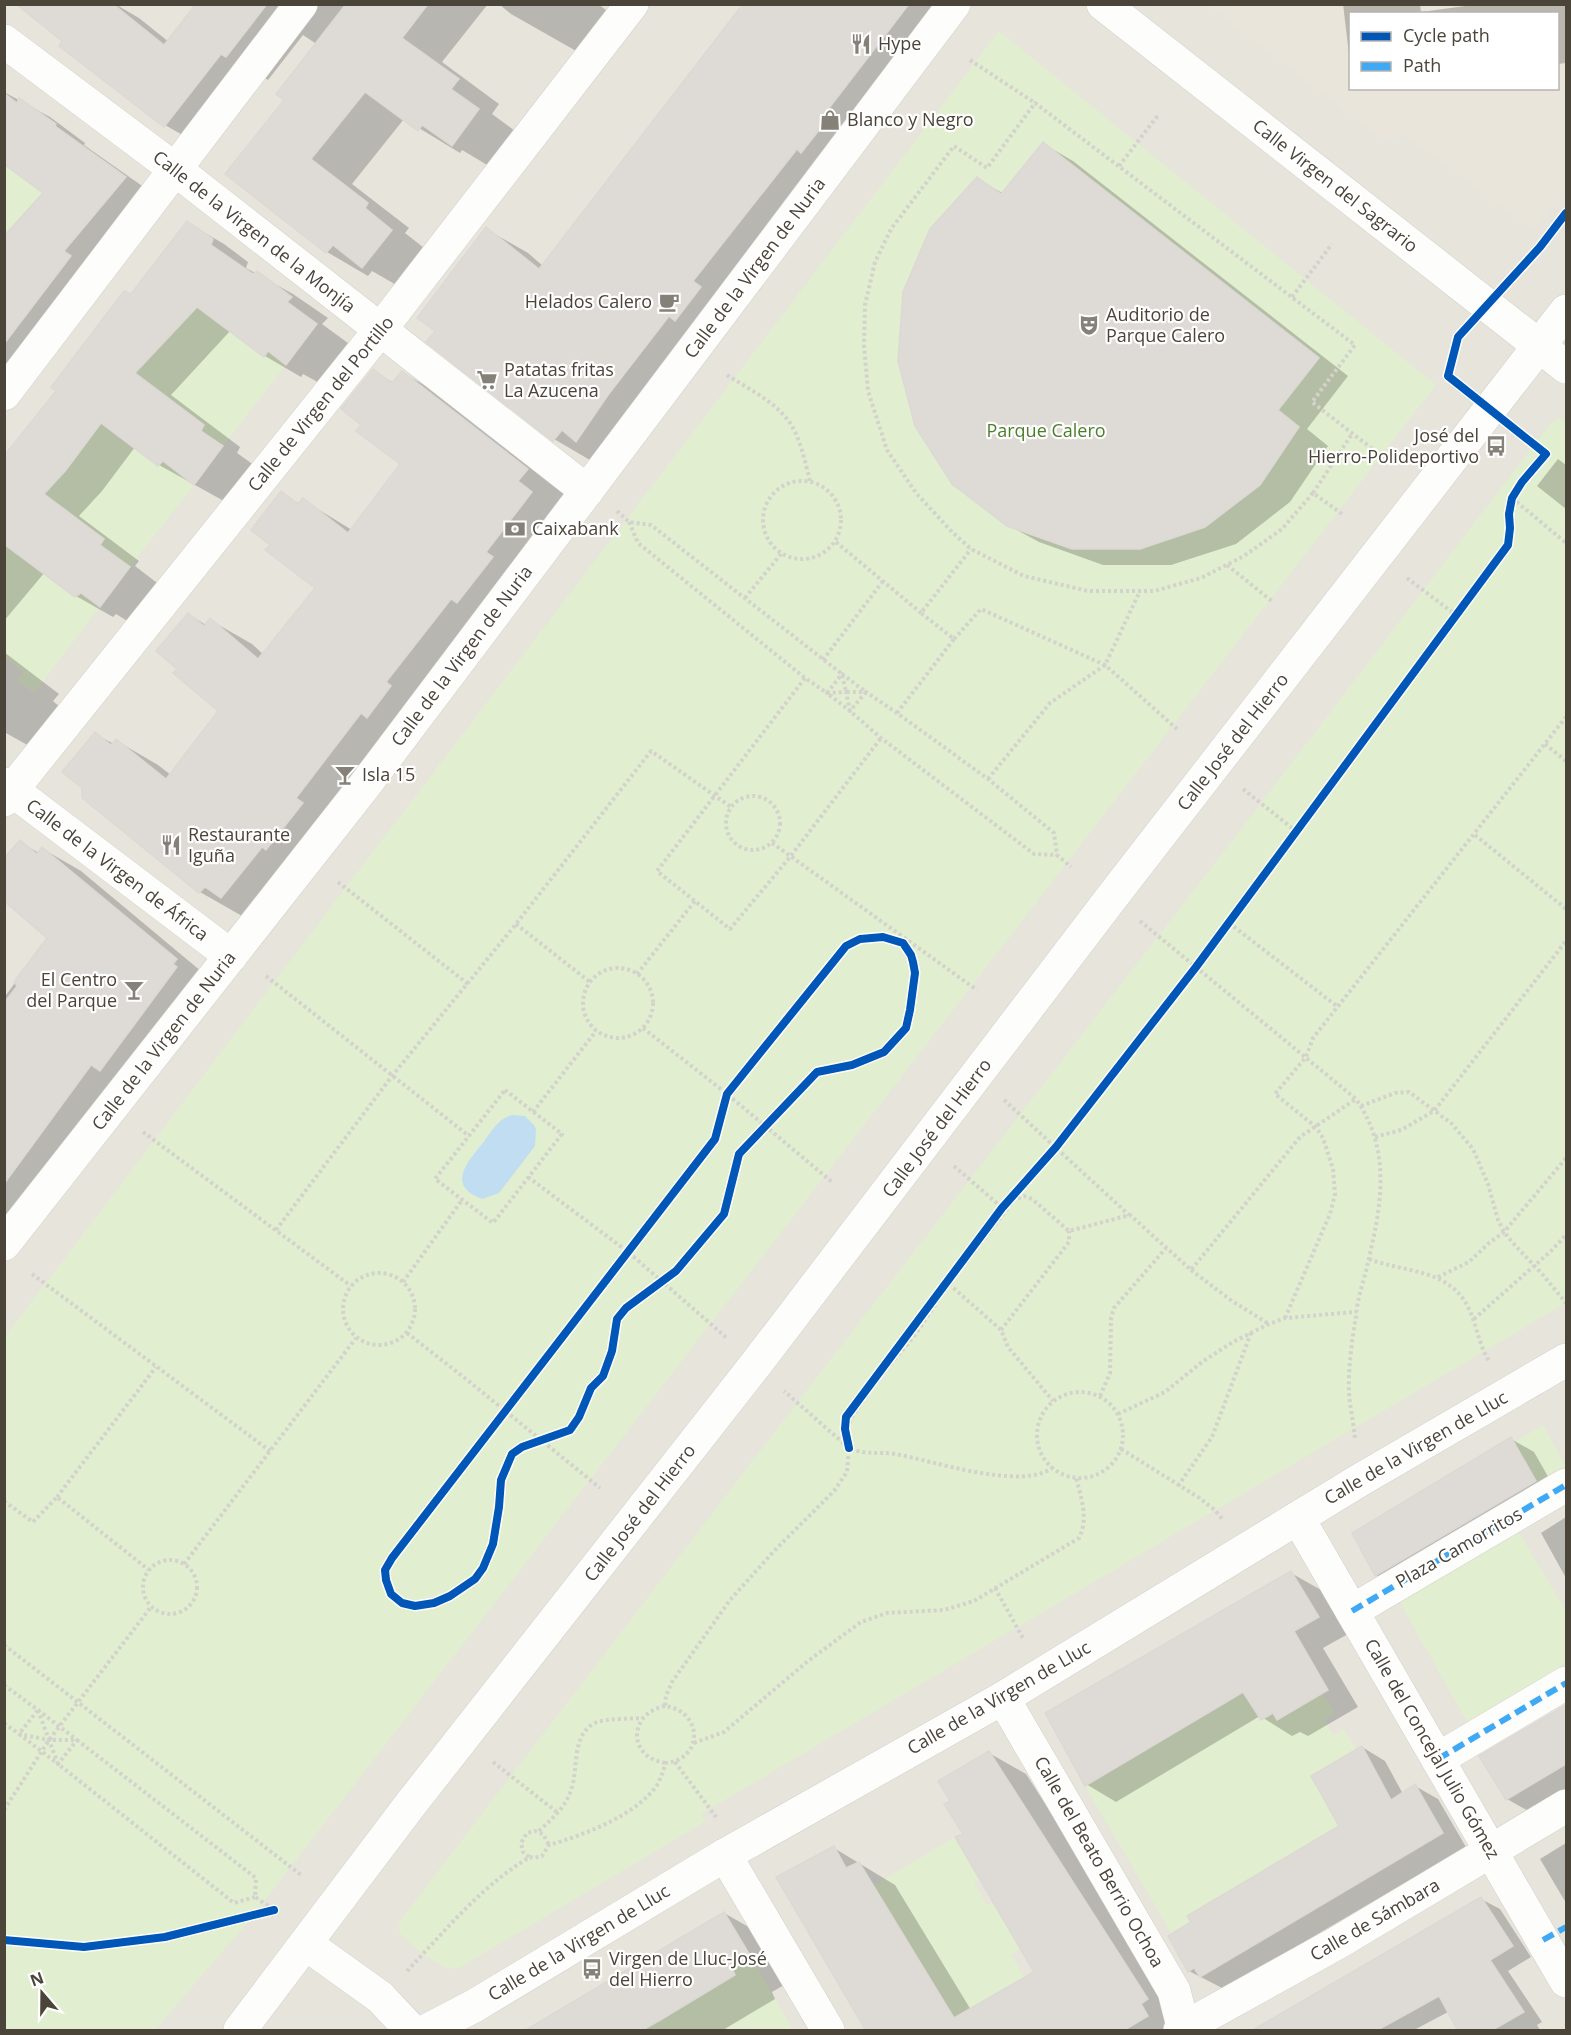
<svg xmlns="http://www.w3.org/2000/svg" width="1571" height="2035" font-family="'Open Sans',sans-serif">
<rect width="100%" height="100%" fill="#f4f2ee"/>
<!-- residential -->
<path fill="#e7e4dc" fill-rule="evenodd" d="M5,5H1566V2030H5ZM1350,14H1558V88H1350Z"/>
<!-- education -->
<path fill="#eae5da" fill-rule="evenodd" d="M1208,5H1566V186L1533,230L1407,136L1382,139ZM1350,14H1558V88H1350Z"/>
<!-- green -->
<g fill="#e1eecf">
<polygon points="999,31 1436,385 249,1921 155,2030 5,2030 5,1337 372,853"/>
<polygon points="5,164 27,181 33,178 50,193 5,236"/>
<polygon points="192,292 207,314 264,357 268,351 286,365 223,446 201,431 204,425 153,386 132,375 151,344 159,348 175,331"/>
<polygon points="98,412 126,442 158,466 163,461 194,485 130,567 100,545 104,539 36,497 45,483 52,486 64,473 70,450 78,454 89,440 82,434"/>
<polygon points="1560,418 1566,420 1566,1303 701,1814 706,1821 461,1967 448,1969 423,1954 401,1935 399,1929 399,1922 803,1395 1252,815 1543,433 1552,422"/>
<polygon points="4,542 100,607 34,693 17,680 23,672 5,657"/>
<polygon points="1543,1425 1566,1466 1537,1482 1514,1442"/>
<polygon points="1518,1531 1566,1611 1566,1673 1471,1729 1399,1601"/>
<polygon points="1243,1692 1261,1720 1273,1713 1277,1720 1323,1693 1335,1713 1324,1720 1333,1735 1344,1729 1356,1749 1311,1776 1342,1832 1310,1843 1267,1867 1270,1875 1230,1891 1188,1915 1191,1922 1172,1934 1085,1786"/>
<polygon points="955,1837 981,1879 974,1883 987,1905 994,1902 1021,1948 1011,1955 1024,1977 958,2016 957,2024 941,1996 932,2001 873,1886"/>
<polygon points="751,1957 793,2030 641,2030"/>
</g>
<!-- water -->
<path fill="#c0ddf1" d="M514,1115L525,1116L534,1125L536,1129L535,1146L499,1193L482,1199C446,1186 467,1162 483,1143C492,1131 499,1117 514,1115Z"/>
<!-- shadow -->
<g fill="#0003">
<polygon points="48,4 115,4 139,18 169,42 198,4 488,4 442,62 499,104 492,114 519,134 494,169 462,150 460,153 404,119 352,184 409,228 405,233 433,255 405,290 372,271 368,276 327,252 286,100 318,45 303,35 268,80 263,77 207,149 165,125 64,41"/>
<polygon points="499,4 598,4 615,17 585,56 511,14"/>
<polygon points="744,4 949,4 595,463 554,439 437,331 486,229 528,253 543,266"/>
<polygon points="1343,4 1420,4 1421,12 1480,4 1566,4 1566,63 1558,64 1558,14 1350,14 1350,63"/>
<polygon points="4,92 50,117 85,143 84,145 155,195 4,388 4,239 45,193 4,162"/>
<polygon points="1044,144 1073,161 1348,376 1307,429 1328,446 1290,502 1236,544 1171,565 1103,565 1039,542 1008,525 977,179 1004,194"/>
<polygon points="188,223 224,244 248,262 246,268 293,294 328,318 322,324 352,346 323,385 303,374 301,377 265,356 231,330 171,395 240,447 237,453 258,468 231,505 159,465 135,447 102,491 79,516 139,561 135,566 165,589 137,627 116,614 113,617 76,596 45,572 4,621 4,458"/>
<polygon points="373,371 394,383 403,373 444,396 569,494 573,517 242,916 200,892 83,797 95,734 114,744 117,741 158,765 171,775 220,710 179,668 188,614 206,625 210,620 252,644 264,655 317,588 272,544 281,493 300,504 303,500 352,530 402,464 363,425"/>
<polygon points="1558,459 1566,465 1566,509 1537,486"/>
<polygon points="4,652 59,694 53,701 69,715 40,752 4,732"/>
<polygon points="20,842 39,853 43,849 81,871 214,982 73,1182 49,1214 40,1208 4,1253 4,993 6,995 49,937"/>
<polygon points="1511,1439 1534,1452 1558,1494 1399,1588 1376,1575"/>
<polygon points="1566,1517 1566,1578 1541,1533"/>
<polygon points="1291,1573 1321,1590 1348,1634 1323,1648 1358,1707 1308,1736 1300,1732 1292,1736 1260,1716 1116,1802 1086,1784"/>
<polygon points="1566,1706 1566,1791 1530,1812 1507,1799 1481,1757"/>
<polygon points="1362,1747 1385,1761 1403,1794 1415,1786 1438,1799 1466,1847 1224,1989 1189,1971 1341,1827"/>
<polygon points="989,1753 1026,1774 1184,2020 1180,2030 868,2030 834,1848 895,1885 971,2010 1036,1972 965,1834 952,1801"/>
<polygon points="1566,1843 1566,1903 1540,1859"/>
<polygon points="1481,1899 1500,1909 1531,1957 1508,1971 1542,2022 1537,2025 1540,2030 1461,2030 1450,2011 1414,2030 1254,2030"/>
<polygon points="724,1913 766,1937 791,1981 772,1992 775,1999 723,2030 527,2030"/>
</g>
<!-- building -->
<g fill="#dedbd6" stroke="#dcd9d4" stroke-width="1.5">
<polygon points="16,4 113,4 164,45 196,4 267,4 226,57 221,54 164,127 59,46 62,41"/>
<polygon points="346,4 428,4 402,38 459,79 451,89 479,109 452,146 422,125 418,131 365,92 311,159 368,203 365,208 392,230 362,268 333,245 326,253 225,174 284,100 276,94"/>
<polygon points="743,4 909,4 826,112 830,116 801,153 797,149 693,281 701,287 675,321 669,316 608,395 576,442 562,430 553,441 426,342 435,331 417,318 486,227 539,269"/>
<polygon points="4,93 17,103 19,98 56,124 55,126 126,177 64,251 71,256 4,344 4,236 43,193 4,164"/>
<polygon points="1043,142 1319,358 1278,410 1299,427 1260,485 1205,527 1140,549 1072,549 1007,526 952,484 915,426 898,361 903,292 930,229 977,177 1001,194"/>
<polygon points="187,221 213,239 211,245 253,274 257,271 292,297 287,302 317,324 286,365 268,351 264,357 197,307 135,373 204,425 201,431 223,446 194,485 163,461 158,466 101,423 66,470 44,494 104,539 100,545 130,567 100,607 81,593 75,597 4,544 4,456 56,391 51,387 124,291 131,294"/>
<polygon points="373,369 392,383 402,371 528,469 518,481 532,492 486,552 493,557 457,603 451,599 386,682 391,686 367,718 361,713 296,798 303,803 266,850 262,847 221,898 205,887 199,893 82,798 82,788 62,772 95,732 111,745 116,739 166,779 218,711 173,673 177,669 156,651 188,613 204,626 210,618 258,659 315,588 265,550 270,545 251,530 281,491 298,504 303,498 348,533 400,464 356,431 361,425 341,409"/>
<polygon points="20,840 37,854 42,847 177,959 173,964 177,967 100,1071 91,1065 4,1184 4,1003 17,986 14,982 47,938 4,901 4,858"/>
<polygon points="1511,1437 1536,1481 1375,1576 1352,1533"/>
<polygon points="1291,1571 1319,1617 1294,1631 1328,1690 1277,1720 1273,1713 1261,1720 1243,1692 1085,1786 1045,1713"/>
<polygon points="1566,1705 1566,1764 1506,1800 1479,1756"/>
<polygon points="1362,1746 1391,1800 1415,1784 1443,1833 1200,1977 1194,1968 1188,1972 1168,1936 1191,1922 1187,1916 1339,1826 1311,1776"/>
<polygon points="989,1751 1148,1999 1141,2004 1148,2016 1123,2031 866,2031 776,1877 834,1846 846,1868 859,1862 954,2018 1034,1972 955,1837 963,1834 944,1804 950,1801 938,1781"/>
<polygon points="1481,1897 1513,1946 1490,1960 1524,2012 1491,2031 1458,2031 1439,1996 1376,2031 1251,2031"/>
<polygon points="724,1912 751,1957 732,1968 735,1975 662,2019 641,2031 524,2031"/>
</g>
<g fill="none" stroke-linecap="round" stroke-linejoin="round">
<!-- minor casing -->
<g stroke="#d2d0cb" stroke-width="34">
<g id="minor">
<polyline points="1103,4 1566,367"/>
<polyline points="4,41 176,170 587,491"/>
<polyline points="4,394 301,4"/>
<polyline points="4,784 231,956"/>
<polyline points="4,800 380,330 632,4"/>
<polyline points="4,1244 365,785 954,4"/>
<polyline points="1298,1518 1566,1981"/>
<polyline points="1352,1611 1566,1485"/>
<polyline points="1003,1698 1174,1991 1184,2030"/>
<polyline points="1438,1759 1566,1683"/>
<polyline points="725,1855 828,2030"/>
<polyline points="306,1944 380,1997 411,2030"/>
<polyline points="240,2030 410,1805 756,1364 1112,897 1566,311"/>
<polyline points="428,2030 474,2006 725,1855 1003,1698 1360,1480 1566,1360"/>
<polyline points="1180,2030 1337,1943 1566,1806"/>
</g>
</g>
<!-- path -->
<g stroke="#d3d2cc" stroke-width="4" stroke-dasharray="3 3" stroke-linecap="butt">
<polyline points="970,60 1035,103"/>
<polyline points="1119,166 1159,114"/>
<polyline points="1292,297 1332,244"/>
<path d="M727,375C747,388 772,400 787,419C800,435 805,462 810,481"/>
<circle cx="802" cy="520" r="39"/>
<polyline points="1313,493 1352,434"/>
<polyline points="1512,498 1566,543"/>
<polyline points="617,511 629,522 651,525 842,674 846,692 866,692 897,713 988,779 1054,833 1057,855 1071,867"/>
<polyline points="1342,514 1313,493 1282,529 1244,556 1201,578 1154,591 1088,591 1024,576 971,549 953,533 916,493 887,450 868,391 864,345 865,305 875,262 891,229 954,146 987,168 1035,103 1355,345 1312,402 1384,458"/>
<polyline points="629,522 638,543 805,678 827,693 846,692 850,711 881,738 1034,854 1057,855"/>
<polyline points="836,542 921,613"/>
<polyline points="1227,565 1273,602"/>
<polyline points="1407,578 1456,615"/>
<polyline points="745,598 781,554"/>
<polyline points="954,639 981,609 1105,665 1177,729"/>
<polyline points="823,660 883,581"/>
<polygon points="842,674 866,692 850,711 827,693"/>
<polyline points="805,678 657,871 730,929 790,857 881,738"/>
<polyline points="897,713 954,639 921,613 971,549"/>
<polyline points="1545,744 1566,761"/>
<polyline points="988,779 1050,703 1105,665 1140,591"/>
<polyline points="1243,789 1297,832"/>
<circle cx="753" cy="823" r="27"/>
<polyline points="1475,835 1566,909"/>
<polyline points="772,843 977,990"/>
<polyline points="338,882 468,984"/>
<path d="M1140,921L1356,1099C1394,1154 1380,1211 1366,1271C1362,1286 1357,1301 1356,1316C1352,1341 1348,1368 1349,1393C1350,1408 1354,1424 1355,1439"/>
<polyline points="1229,923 1338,1007"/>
<polyline points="516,924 590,982"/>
<circle cx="618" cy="1003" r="35"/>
<polyline points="637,974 695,901"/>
<polyline points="266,976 469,1136"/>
<polyline points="643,1028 727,1094 832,1182"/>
<polygon points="505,1090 562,1134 493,1223 435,1179"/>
<polyline points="1004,1100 1129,1215"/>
<polyline points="1361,1106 1395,1093 1409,1092 1451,1123 1473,1149 1488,1184 1498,1220 1504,1232 1512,1242 1543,1275 1566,1303"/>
<polyline points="533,1112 596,1031"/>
<polyline points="143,1132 351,1286"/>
<polyline points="1375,1137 1401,1130 1434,1111 1566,941"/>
<polyline points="954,1166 1006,1211"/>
<polyline points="528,1177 628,1252 728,1339"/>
<polyline points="276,1230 392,1076 516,924 651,751 731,807"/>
<path d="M1369,1259C1405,1273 1450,1268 1469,1309C1477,1326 1479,1345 1489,1361"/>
<polyline points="1191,1270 1232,1301 1269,1324"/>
<circle cx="379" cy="1309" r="36"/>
<polyline points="32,1274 270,1451"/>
<polyline points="1438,1277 1469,1262 1489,1243 1504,1232 1566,1158"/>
<polyline points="403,1282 462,1200"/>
<polyline points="949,1284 1001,1330 1008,1347 1053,1401"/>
<polyline points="1285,1318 1330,1214 1335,1194 1333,1169 1323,1138 1316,1127 1275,1094 1306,1057 1313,1038 1566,717"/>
<polyline points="1474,1319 1551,1251 1566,1235"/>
<polyline points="1001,1330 1069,1242 1069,1231"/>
<polyline points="407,1333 466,1379 600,1488"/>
<circle cx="1080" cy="1435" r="43"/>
<polyline points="1100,1396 1110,1373 1111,1318 1114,1308 1166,1248"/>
<polyline points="1118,1414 1165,1392 1202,1362 1233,1342 1269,1324 1285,1318 1356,1312"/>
<polyline points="1121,1449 1198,1497 1215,1510 1223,1520"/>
<path d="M1053,1467C1023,1492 931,1460 895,1454C877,1451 868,1456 849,1448L848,1429L851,1418L877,1380L915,1335L949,1284L1014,1200L1024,1196L1032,1199L1069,1231L1130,1215L1191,1270L1300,1137L1356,1099"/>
<polyline points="1178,1486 1212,1437 1251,1333"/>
<polyline points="57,1497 156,1367"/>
<polyline points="4,1501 33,1522 57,1497 149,1570"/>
<circle cx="170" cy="1587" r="27"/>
<polyline points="184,1564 356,1338"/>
<polyline points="995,1588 1024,1640"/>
<polyline points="4,1645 301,1875"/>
<polyline points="4,1685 38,1710 49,1740 77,1740 256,1878 255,1897 274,1910"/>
<path d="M665,1706C627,1714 628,1758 666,1763"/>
<polygon points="38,1710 77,1740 58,1764 19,1734"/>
<polyline points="4,1723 19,1734 49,1740 58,1764 234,1903 255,1897"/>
<path d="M694,1743L724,1732L808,1661L861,1622L887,1613L944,1610L974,1601L1079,1538C1089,1518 1081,1498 1076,1477"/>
<polyline points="493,1762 558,1813"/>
<polyline points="675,1762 716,1817"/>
<polyline points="4,1810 49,1740 151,1607"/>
<path d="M539,1831C553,1818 567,1806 572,1787C578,1767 572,1734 595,1723C606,1718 630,1719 642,1718"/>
<polyline points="529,1857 523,1852 521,1843 527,1833 535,1831 543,1834 549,1845"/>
<path d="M407,1971C446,1930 481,1886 530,1857L534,1858L542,1856L549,1845C583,1835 636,1816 657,1785C661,1778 663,1771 666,1763C704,1759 703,1711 665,1706L666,1696L672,1682L730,1600L775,1550L834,1491L847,1472L849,1448L784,1391"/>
</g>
<!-- minor -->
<use href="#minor" stroke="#fdfdfc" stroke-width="33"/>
<!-- quiet -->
<g stroke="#3fa9f5" stroke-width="6" stroke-dasharray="12 6" stroke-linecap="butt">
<polyline points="1352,1611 1566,1485"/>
<polyline points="1438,1759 1566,1683"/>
<polyline points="1543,1940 1566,1927"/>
</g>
<!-- cycleway casing -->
<g stroke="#fff" stroke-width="11">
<g id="cycleway">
<polygon points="883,937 903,943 911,955 913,962 915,973 910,1010 906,1028 884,1052 852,1065 817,1072 739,1154 724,1214 676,1271 626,1308 617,1319 612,1351 603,1376 591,1388 579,1417 570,1430 522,1447 512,1454 501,1480 499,1507 493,1544 483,1568 475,1579 450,1596 434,1603 415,1606 402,1603 391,1594 386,1580 385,1570 392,1558 715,1139 727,1094 846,946 860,939"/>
<polyline points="849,1448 845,1429 846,1417 1002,1208 1056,1147 1196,967 1508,545 1510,528 1509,514 1512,498 1522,482 1546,454 1448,376 1458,337 1540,247 1566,213"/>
<polyline points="4,1940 84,1947 165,1937 274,1910"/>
</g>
</g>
<!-- cycleway -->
<use href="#cycleway" stroke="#0057b8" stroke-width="8"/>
</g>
<!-- icons -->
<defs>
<g id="restaurant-bare" transform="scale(1.62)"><path d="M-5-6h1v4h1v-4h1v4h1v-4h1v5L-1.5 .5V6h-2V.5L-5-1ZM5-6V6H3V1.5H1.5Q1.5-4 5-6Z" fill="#868178" stroke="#fff" stroke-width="2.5" paint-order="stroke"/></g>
<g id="shop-bare" transform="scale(1.62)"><path d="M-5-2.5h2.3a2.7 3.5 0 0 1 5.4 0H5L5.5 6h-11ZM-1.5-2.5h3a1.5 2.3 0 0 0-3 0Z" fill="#868178" stroke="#fff" stroke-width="2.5" paint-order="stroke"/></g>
<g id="cafe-bare" transform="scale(1.62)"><path d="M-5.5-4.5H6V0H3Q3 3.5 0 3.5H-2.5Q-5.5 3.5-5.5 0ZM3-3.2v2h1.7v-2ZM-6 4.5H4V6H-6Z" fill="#868178" stroke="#fff" stroke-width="2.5" paint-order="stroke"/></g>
<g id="theatre-bare" transform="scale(1.62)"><path d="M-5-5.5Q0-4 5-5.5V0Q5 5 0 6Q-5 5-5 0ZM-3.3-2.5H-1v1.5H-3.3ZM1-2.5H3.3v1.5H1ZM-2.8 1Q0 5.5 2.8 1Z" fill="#868178" stroke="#fff" stroke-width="2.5" paint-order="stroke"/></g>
<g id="supermarket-bare" transform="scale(1.62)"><path d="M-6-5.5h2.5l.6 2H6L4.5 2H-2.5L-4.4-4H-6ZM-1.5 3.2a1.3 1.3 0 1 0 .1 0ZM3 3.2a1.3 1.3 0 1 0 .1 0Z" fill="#868178" stroke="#fff" stroke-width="2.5" paint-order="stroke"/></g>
<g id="bus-bare" transform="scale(1.62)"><path d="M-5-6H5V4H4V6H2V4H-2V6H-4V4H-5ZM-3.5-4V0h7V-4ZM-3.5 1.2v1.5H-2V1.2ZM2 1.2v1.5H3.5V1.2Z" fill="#868178" stroke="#fff" stroke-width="2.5" paint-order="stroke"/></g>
<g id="bank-bare" transform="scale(1.62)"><path d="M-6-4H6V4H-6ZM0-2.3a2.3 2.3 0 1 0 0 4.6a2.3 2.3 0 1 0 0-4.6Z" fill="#868178" stroke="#fff" stroke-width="2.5" paint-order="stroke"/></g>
<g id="bar-bare" transform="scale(1.62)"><path d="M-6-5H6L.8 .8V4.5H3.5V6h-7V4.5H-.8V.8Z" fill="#868178" stroke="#fff" stroke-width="2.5" paint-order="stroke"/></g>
</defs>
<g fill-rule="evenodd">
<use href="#restaurant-bare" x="861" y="44"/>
<use href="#shop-bare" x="830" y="120"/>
<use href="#cafe-bare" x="669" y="302"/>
<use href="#theatre-bare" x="1089" y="325"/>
<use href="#supermarket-bare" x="487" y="380"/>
<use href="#bus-bare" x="1496" y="446"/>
<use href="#bank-bare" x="515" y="529"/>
<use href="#bar-bare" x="345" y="775"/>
<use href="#restaurant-bare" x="171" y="845"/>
<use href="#bar-bare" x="134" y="990"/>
<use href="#bus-bare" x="592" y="1969"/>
</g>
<g text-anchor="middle" stroke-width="4.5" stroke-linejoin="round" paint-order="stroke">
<!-- poi labels -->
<g font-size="18" fill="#4b4439" stroke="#fff" text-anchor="start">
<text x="878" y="50">Hype</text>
<text x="847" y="126">Blanco y Negro</text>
<text x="652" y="308" text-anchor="end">Helados Calero</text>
<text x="1106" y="321">Auditorio de<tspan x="1106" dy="21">Parque Calero</tspan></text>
<text x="504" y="376">Patatas fritas<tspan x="504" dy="21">La Azucena</tspan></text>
<text x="1479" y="442" text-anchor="end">José del<tspan x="1479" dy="21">Hierro-Polideportivo</tspan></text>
<text x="532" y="535">Caixabank</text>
<text x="362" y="781">Isla 15</text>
<text x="188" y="841">Restaurante<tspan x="188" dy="21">Iguña</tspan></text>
<text x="117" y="986" text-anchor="end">El Centro<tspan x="117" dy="21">del Parque</tspan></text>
<text x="609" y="1965">Virgen de Lluc-José<tspan x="609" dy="21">del Hierro</tspan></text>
</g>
<!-- street labels -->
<g font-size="18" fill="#4b4439" stroke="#fff">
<text transform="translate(1335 186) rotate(38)" y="6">Calle Virgen del Sagrario</text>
<text transform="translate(254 232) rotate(38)" y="6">Calle de la Virgen de la Monjía</text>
<text transform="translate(755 268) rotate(-53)" y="6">Calle de la Virgen de Nuria</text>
<text transform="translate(321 404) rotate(-51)" y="6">Calle de Virgen del Portillo</text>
<text transform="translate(462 656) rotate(-53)" y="6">Calle de la Virgen de Nuria</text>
<text transform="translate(1233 742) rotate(-52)" y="6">Calle José del Hierro</text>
<text transform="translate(117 870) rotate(37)" y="6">Calle de la Virgen de África</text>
<text transform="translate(164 1041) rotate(-52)" y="6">Calle de la Virgen de Nuria</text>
<text transform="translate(937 1128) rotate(-53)" y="6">Calle José del Hierro</text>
<text transform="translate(1416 1448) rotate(-30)" y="6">Calle de la Virgen de Lluc</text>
<text transform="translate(640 1513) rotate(-52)" y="6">Calle José del Hierro</text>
<text transform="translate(1459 1548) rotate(-30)" y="6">Plaza Camorritos</text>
<text transform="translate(999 1698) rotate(-30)" y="6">Calle de la Virgen de Lluc</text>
<text transform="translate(1432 1749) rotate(60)" y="6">Calle del Concejal Julio Gómez</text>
<text transform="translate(1099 1862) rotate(60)" y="6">Calle del Beato Berrio Ochoa</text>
<text transform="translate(1375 1920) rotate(-30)" y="6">Calle de Sámbara</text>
<text transform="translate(579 1943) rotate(-31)" y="6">Calle de la Virgen de Lluc</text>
</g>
<!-- park labels -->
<g font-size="18" fill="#4a7f2a" stroke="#fff">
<text x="1046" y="437">Parque Calero</text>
</g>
</g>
<!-- border -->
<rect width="1571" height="2035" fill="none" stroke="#4b4439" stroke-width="12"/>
<!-- legend -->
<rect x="1349" y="12" width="210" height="78" fill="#ffffff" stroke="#b7b4b0" stroke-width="1.5"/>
<rect x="1361" y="32" width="30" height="9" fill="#0057b8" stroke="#b7b4b0" stroke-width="1.5"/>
<text x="1403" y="42" font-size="18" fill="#4b4439">Cycle path</text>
<rect x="1361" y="62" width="30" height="9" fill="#3fa9f5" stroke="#b7b4b0" stroke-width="1.5"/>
<text x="1403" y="72" font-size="18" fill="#4b4439">Path</text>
<!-- north arrow -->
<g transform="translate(42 1993) rotate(340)" stroke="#ffffff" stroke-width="4.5" paint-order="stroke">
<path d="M0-4.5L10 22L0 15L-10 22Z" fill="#4b4439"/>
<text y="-9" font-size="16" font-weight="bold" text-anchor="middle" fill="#4b4439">N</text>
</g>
</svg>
